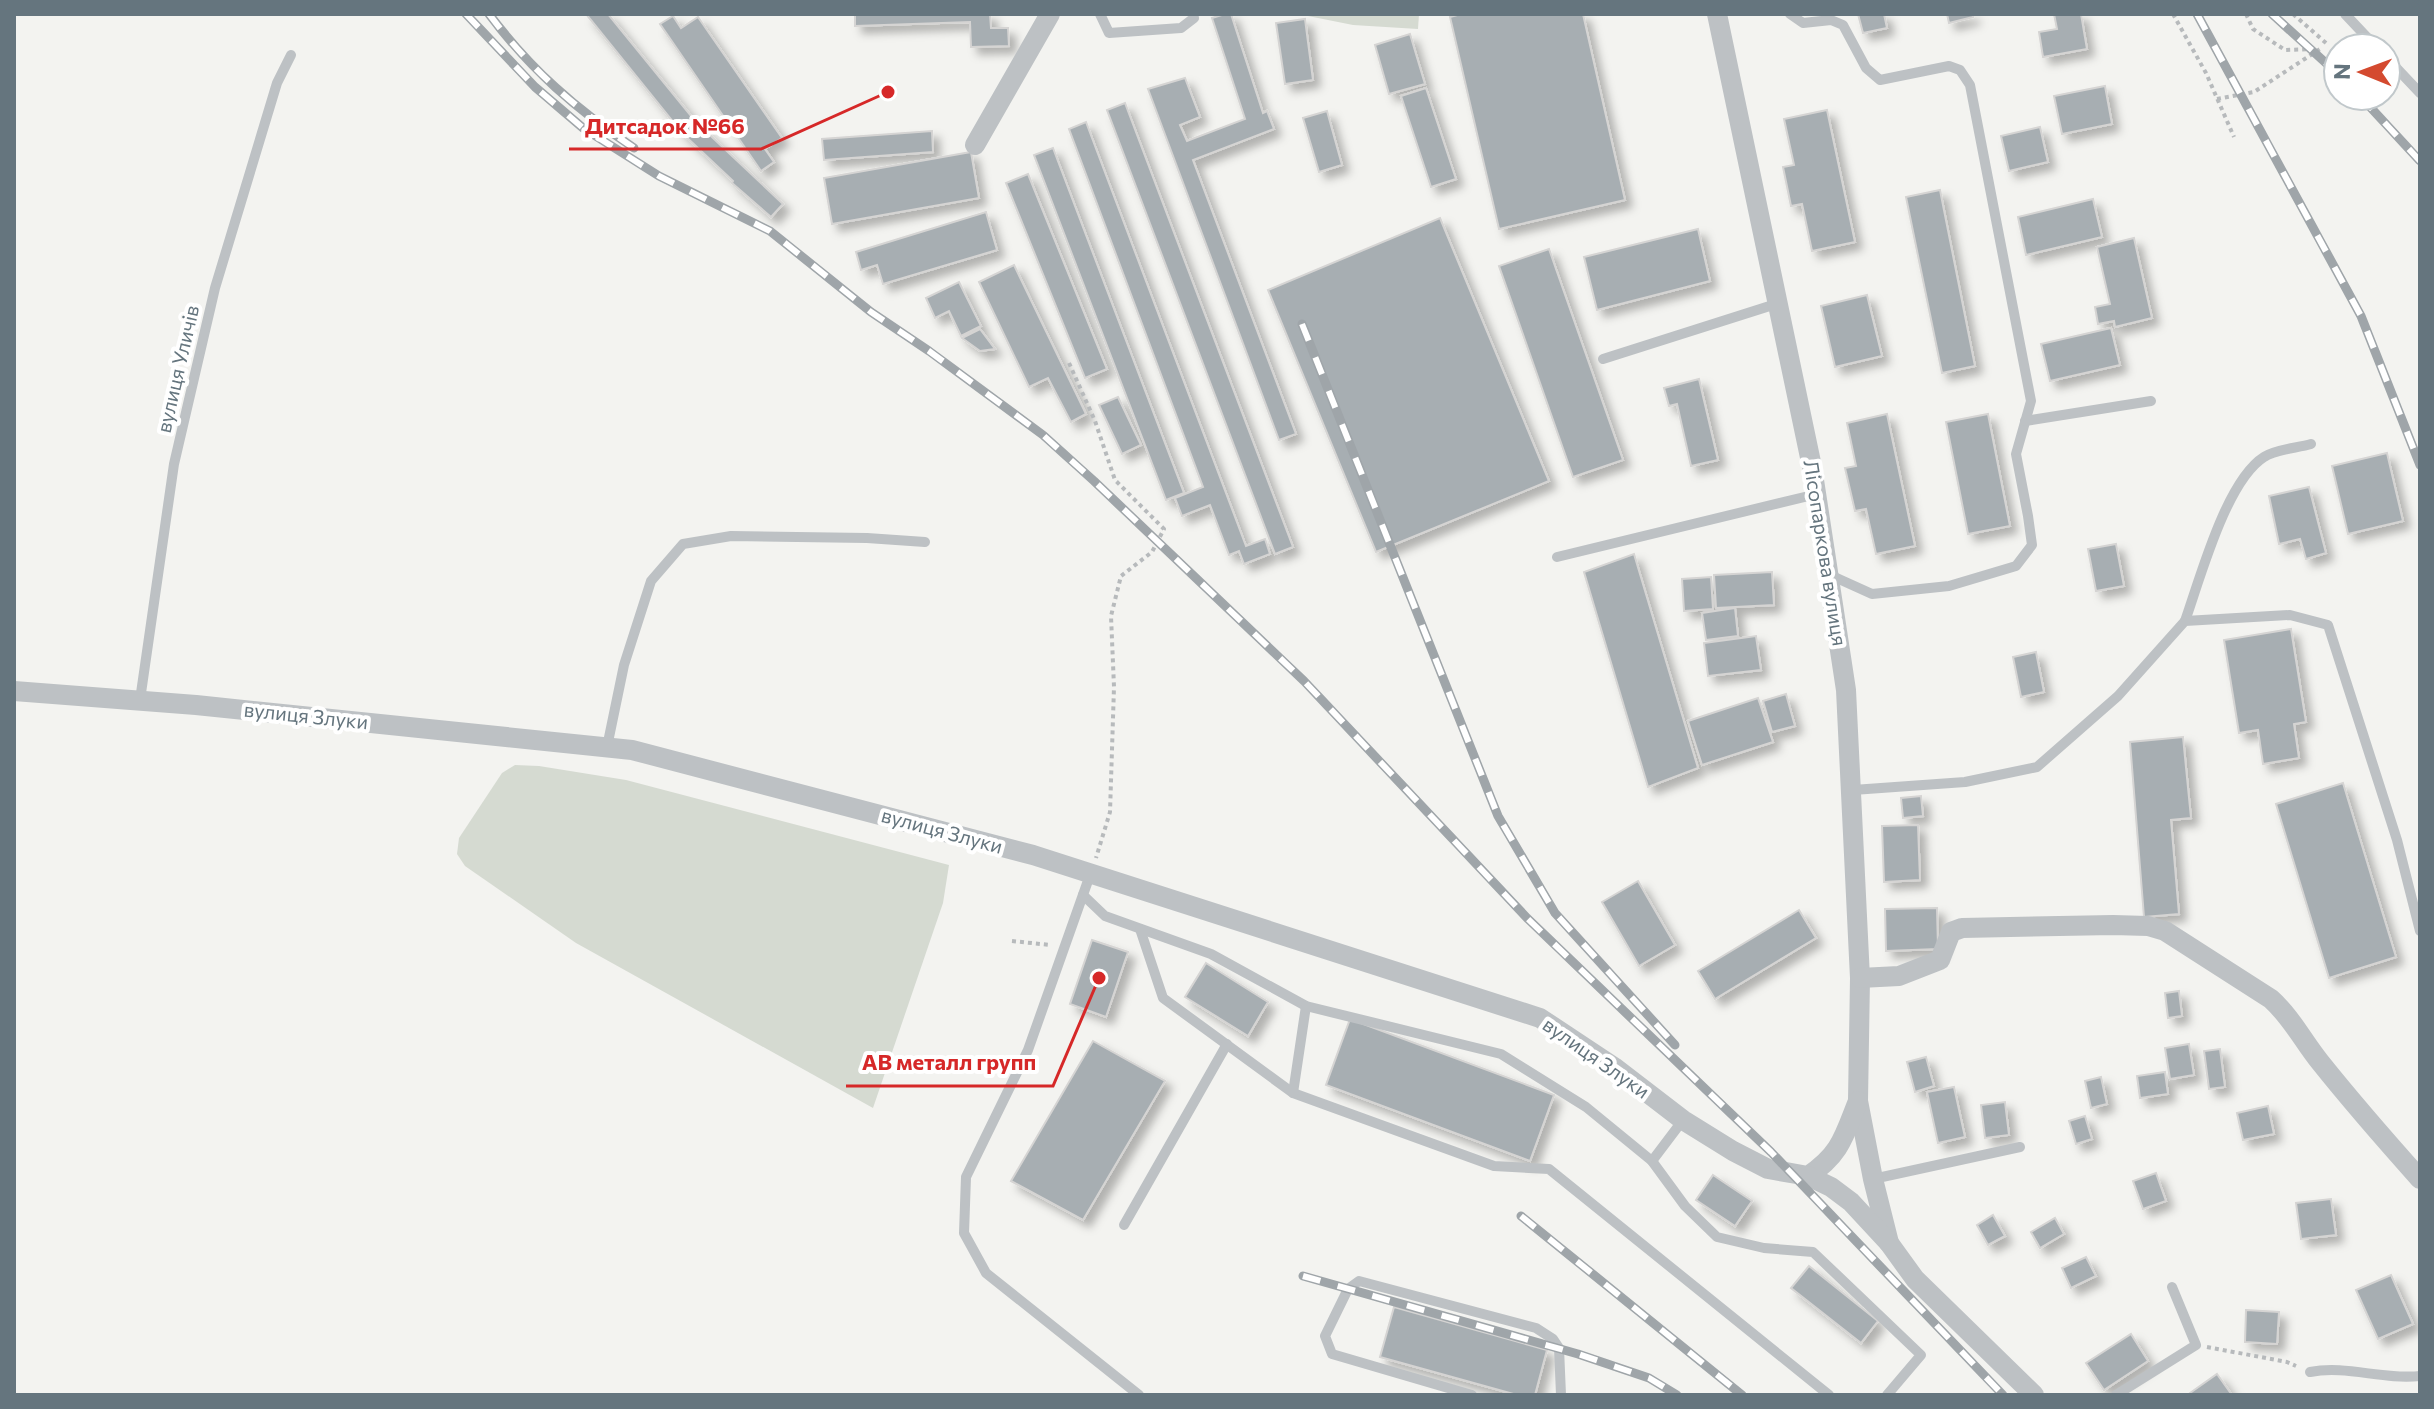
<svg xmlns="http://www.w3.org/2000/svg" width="2434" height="1409" font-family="Commissioner,sans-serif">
<defs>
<filter id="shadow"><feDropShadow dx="7" dy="7" stdDeviation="4" flood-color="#0004"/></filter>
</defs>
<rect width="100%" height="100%" fill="#f3f3f0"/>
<!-- green -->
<g fill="#d5dad1">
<polygon points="1308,14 1419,14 1418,29 1353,25 1308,16"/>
<polygon points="515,765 539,766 626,780 949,865 943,903 873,1108 576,943 465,866 457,854 459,838 502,773"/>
</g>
<!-- building -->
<g fill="#a7aeb2" stroke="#d5d4d3" stroke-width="2" filter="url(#shadow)">
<polygon points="586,14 608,14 696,122 783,204 771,217 732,183 733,181 682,133"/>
<polygon points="855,14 990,14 991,28 1008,28 1009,46 971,47 970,22 855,26"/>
<polygon points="1225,14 1231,14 1263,113 1267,111 1274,129 1193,160 1296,434 1279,440 1148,89 1185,78 1200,117 1180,125 1187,141 1245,119 1212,18"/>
<polygon points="1461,14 1583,14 1625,200 1499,229 1450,17"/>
<polygon points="1858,14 1884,14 1887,28 1863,33"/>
<polygon points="1947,14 1972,14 1973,17 1949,23"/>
<polygon points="2054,14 2081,14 2087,49 2043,57 2039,32 2057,29"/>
<polygon points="673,16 681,28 698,17 782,138 765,149 774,162 761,171 660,24"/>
<polygon points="1305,19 1313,80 1285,84 1276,23"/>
<polygon points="1410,34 1425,84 1389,94 1375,45"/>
<polygon points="2105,86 2112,124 2062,134 2054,96"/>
<polygon points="1426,88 1456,179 1431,187 1401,96"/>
<polygon points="1125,103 1293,547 1275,554 1107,110"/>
<polygon points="1827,110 1855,242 1812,251 1802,204 1791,206 1783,167 1794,165 1784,119"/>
<polygon points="1327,111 1342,165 1319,172 1303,118"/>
<polygon points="1086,122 1246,546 1265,539 1270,554 1244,564 1239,551 1229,555 1210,505 1182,516 1175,498 1203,487 1069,129"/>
<polygon points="2040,127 2048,162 2009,171 2001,136"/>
<polygon points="932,131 933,152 824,160 822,139"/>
<polygon points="1053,148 1184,493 1166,500 1034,155"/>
<polygon points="971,152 979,198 832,224 824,178"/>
<polygon points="1028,174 1107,369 1085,378 1006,183"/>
<polygon points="1940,190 1975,366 1942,373 1906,197"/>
<polygon points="2093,199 2102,237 2026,255 2018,217"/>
<polygon points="986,212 997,250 883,284 877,265 861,270 856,252"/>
<polygon points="1440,218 1549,481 1376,552 1268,290"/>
<polygon points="1698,229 1710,281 1597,310 1584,257"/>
<polygon points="2134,238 2152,318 2115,327 2114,321 2098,324 2095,307 2110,304 2097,247"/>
<polygon points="1549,249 1623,460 1573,477 1499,266"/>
<polygon points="1014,265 1086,414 1071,422 1048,378 1029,387 979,282"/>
<polygon points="959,282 981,326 961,336 949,311 935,318 926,298"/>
<polygon points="1867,295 1882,356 1835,367 1821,306"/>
<polygon points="2111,328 2120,365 2050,381 2041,344"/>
<polygon points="980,329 995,349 980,351 962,338"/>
<polygon points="1699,379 1718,460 1691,466 1677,404 1669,406 1664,388"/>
<polygon points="1118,397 1141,445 1122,454 1099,405"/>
<polygon points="1887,414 1915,546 1876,554 1866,509 1855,511 1845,468 1856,466 1847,423"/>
<polygon points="1988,414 2010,526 1968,534 1946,422"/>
<polygon points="2387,453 2403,521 2348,534 2332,466"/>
<polygon points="2309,487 2326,553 2306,559 2300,539 2279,544 2269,496"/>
<polygon points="2116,544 2124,586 2096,591 2088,549"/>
<polygon points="1634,554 1698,768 1648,787 1584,572"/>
<polygon points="1772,572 1774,605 1716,608 1714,575"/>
<polygon points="1711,577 1713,609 1684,611 1682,579"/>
<polygon points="1735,608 1738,636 1706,640 1702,613"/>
<polygon points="2291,629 2306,722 2294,724 2299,758 2263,764 2258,730 2239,733 2224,640"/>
<polygon points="1756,636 1761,670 1708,676 1704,643"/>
<polygon points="2036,652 2044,692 2021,697 2013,657"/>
<polygon points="1786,694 1795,726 1772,732 1763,701"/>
<polygon points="1758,698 1773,742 1702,765 1688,721"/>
<polygon points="2183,737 2191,818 2171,820 2179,914 2144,917 2130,742"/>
<polygon points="2343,783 2396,957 2329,978 2276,804"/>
<polygon points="1921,796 1923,816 1903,818 1901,798"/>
<polygon points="1918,825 1920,880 1884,882 1882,826"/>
<polygon points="1638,881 1675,945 1639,966 1602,902"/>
<polygon points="1937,908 1938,949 1886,951 1885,909"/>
<polygon points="1799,910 1816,938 1715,999 1698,971"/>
<polygon points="1092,940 1128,952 1106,1017 1070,1004"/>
<polygon points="1206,963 1268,1002 1248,1036 1185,997"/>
<polygon points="2179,991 2182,1016 2168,1018 2165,993"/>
<polygon points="1350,1019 1554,1095 1530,1161 1326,1085"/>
<polygon points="1093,1041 1165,1081 1083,1220 1011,1181"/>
<polygon points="2189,1044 2194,1075 2170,1079 2165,1048"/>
<polygon points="2220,1049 2225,1087 2209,1089 2204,1051"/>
<polygon points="1926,1057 1934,1086 1915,1092 1907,1062"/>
<polygon points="2165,1072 2168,1094 2140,1098 2137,1076"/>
<polygon points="2101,1077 2107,1104 2091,1108 2085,1081"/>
<polygon points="1954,1087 1965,1137 1938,1143 1927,1092"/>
<polygon points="2005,1102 2009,1135 1985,1138 1981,1105"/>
<polygon points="2268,1106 2274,1134 2243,1140 2237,1113"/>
<polygon points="2085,1116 2092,1139 2076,1144 2069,1121"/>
<polygon points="2156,1173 2166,1201 2143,1209 2133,1181"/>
<polygon points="1713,1175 1752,1201 1735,1226 1696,1200"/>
<polygon points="2331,1199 2336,1235 2301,1239 2296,1203"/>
<polygon points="1993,1215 2005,1236 1988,1245 1977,1225"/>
<polygon points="2055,1218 2064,1234 2040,1248 2031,1232"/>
<polygon points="2086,1257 2096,1276 2071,1288 2062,1268"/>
<polygon points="1809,1266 1878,1321 1861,1343 1791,1288"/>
<polygon points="2391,1275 2413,1324 2378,1339 2356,1290"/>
<polygon points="1394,1307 1547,1350 1535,1395 1517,1395 1380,1357"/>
<polygon points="2246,1310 2279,1312 2277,1344 2245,1342"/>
<polygon points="2131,1334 2148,1361 2104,1390 2086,1363"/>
<polygon points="2217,1374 2232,1395 2191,1395 2190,1393"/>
</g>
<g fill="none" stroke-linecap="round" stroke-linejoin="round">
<!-- path -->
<g stroke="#b7babc" stroke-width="4" stroke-dasharray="4 4" stroke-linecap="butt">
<polyline points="2173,14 2206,73 2234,137"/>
<polyline points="2246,14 2253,29 2285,50 2317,49"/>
<polyline points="2293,14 2326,43"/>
<polyline points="2217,99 2254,92 2320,49"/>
<polyline points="1069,363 1095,421 1115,480 1164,529 1152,552 1121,576 1111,616 1114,687 1110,812 1096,858"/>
<polyline points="1012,941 1050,945"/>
<polyline points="2207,1347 2287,1362 2296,1366"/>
</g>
<!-- service -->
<g stroke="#bdc1c4" stroke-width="10">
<polyline points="1100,14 1109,33 1181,28 1194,18 1193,14"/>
<polyline points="1790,14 1803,23 1831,20 1843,25 1866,68 1880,80 1949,66 1960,70 1970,85 2031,401 2016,454 2028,516 2032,545 2016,566 1949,586 1872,594 1830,575"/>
<polyline points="2345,14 2377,48"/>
<polyline points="2386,57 2420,93"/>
<polyline points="1603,359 1779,303"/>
<polyline points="2025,421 2151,401"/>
<polyline points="1557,557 1817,494"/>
<path d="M2185,621C2200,579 2226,481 2264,457C2276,449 2298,448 2311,444"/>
<polyline points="140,700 174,464 215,288 277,83 291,55"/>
<polyline points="607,747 624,665 651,581 683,544 731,536 867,538 925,542"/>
<polyline points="1853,790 1965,782 2037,767 2118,696 2185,621 2290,615 2328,625 2397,840 2420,931"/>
<polyline points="1090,875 1028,1050 966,1177 964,1233 986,1273 1139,1395"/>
<polyline points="1083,895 1105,916 1211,954 1306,1006 1501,1054 1586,1107 1652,1161 1685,1206 1717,1237 1764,1248 1813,1252 1921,1355 1887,1395"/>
<polyline points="1140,929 1163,998 1293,1093 1494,1166 1549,1169 1829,1395"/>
<polyline points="1293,1093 1306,1006"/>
<polyline points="1652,1161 1683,1120"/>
<polyline points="1873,1179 2020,1147"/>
<polyline points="1124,1225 1227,1044"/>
<path d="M2310,1372C2347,1365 2382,1380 2420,1376"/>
<polyline points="1472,1395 1332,1354 1325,1336 1348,1289 1359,1281 1536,1328 1553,1339 1559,1348 1561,1395"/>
<polyline points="2116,1395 2196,1345 2172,1287"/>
</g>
<!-- minor -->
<g stroke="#bdc1c4" stroke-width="20">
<polyline points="1717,14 1812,467 1846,690 1860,978 1858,1101 1873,1179 1889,1243"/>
<polyline points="975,145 1050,14"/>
<path d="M14,691L196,705L632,750L1033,855L1540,1018L1614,1067L1683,1120L1733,1151L1768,1169L1808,1176C1841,1154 1844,1136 1858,1101"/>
<path d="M1860,978L1899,976L1940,960L1951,932L1962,928L2113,925L2148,926L2165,931L2271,999C2292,1018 2303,1041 2320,1062C2352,1102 2386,1141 2420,1179"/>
<polyline points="1808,1176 1831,1187 1851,1202 1889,1243 1915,1279 2034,1395"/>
</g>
<!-- rail casing -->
<g stroke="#9fa5a9" stroke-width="9">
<g id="rail">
<polyline points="466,14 535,87 583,128 659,176 770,231 871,312 929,351 1043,435 1094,481 1304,681 1527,918 1771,1152 2003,1395"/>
<path d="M489,14C531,70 576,109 634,148"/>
<polyline points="2197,14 2361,316 2420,465"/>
<polyline points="2272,14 2338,74"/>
<polyline points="2360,96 2420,161"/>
<polyline points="1302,324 1498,816 1555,913 1675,1045"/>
<polyline points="1521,1216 1742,1395"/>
<polyline points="1303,1276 1578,1354 1649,1378 1677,1395"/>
</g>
</g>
<!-- rail -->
<use href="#rail" stroke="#fff" stroke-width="6" stroke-dasharray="18" stroke-linecap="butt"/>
</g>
<g text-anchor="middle" stroke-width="8" stroke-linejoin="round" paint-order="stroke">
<!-- street labels -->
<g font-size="20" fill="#65757e" stroke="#fff">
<text transform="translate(178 369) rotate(-77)" y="7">вулиця Уличів</text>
<text transform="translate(1825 553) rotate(81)" y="7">Лісопаркова вулиця</text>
<text transform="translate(306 716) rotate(6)" y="7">вулиця Злуки</text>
<text transform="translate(942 831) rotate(15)" y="7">вулиця Злуки</text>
<text transform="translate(1596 1058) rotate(35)" y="7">вулиця Злуки</text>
</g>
</g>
<!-- callouts -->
<path fill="none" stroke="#d62828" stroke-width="3" d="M888 92L761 149H569M1099 978L1053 1086H846"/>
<g fill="#d62828" stroke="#fff" stroke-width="3">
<circle cx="888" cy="92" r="8"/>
<circle cx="1099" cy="978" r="8"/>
</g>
<g font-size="22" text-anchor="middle" font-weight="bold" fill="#d62828" stroke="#fff" stroke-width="8" stroke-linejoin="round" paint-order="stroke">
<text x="665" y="134">Дитсадок №66</text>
<text x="949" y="1070">АВ металл групп</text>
</g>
<!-- border -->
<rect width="2434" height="1409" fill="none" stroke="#65757e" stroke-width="32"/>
<!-- north arrow -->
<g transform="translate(2362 72) rotate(271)"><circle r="38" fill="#ffffff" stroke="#c1c8cb" stroke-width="2"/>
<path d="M0-6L14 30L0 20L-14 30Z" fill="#d44a2f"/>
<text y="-12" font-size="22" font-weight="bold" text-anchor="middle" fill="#65757e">N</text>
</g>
</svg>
